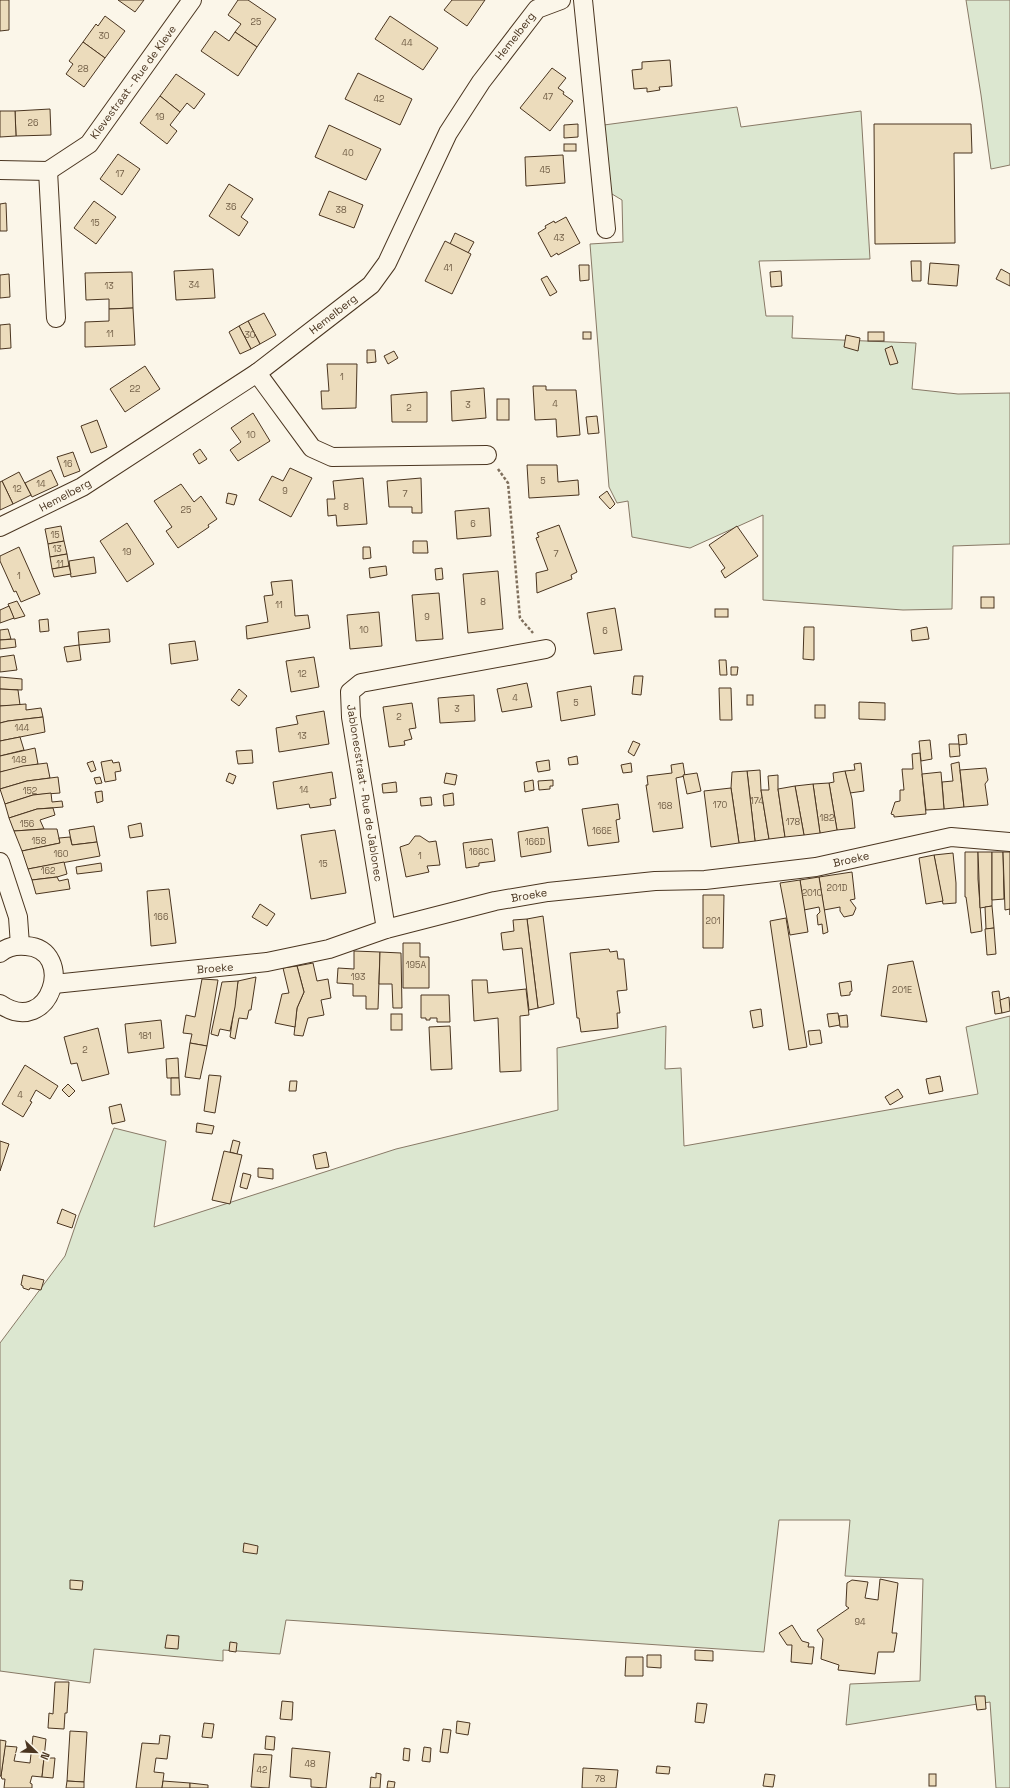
<svg xmlns="http://www.w3.org/2000/svg" width="1010" height="1788" font-family="'Space Grotesk',sans-serif">
<rect width="100%" height="100%" fill="#fbf6e9"/>
<!-- green -->
<g fill="#dce7d0" stroke="#887966">
<polygon points="966,0 1010,0 1010,165 991,169 981,95"/>
<polygon points="737,107 741,127 861,111 870,259 759,261 766,316 793,316 792,338 916,343 912,389 958,394 1010,393 1010,544 953,546 952,609 903,610 763,600 763,515 690,548 632,537 628,501 617,503 609,487 590,244 623,242 622,200 607,191 604,125"/>
<polygon points="1010,1016 1010,1788 996,1788 990,1702 846,1725 850,1684 920,1681 923,1579 845,1576 850,1520 779,1520 764,1652 286,1620 280,1654 223,1650 223,1661 94,1649 90,1683 0,1671 0,1343 65,1256 79,1215 114,1128 166,1141 154,1227 396,1149 558,1110 557,1048 666,1026 665,1069 681,1068 684,1146 978,1094 966,1027"/>
</g>
<!-- building -->
<g fill="#ecdcbc" stroke="#4a3520">
<polygon points="0,0 9,0 9,30 0,31"/>
<polygon points="118,0 144,0 135,12"/>
<polygon points="238,0 248,0 276,19 257,47 235,32 241,24 228,15"/>
<polygon points="452,0 485,0 467,26 444,10"/>
<polygon points="105,16 125,31 105,58 83,42 96,24 98,26"/>
<polygon points="390,16 438,48 423,70 375,39"/>
<polygon points="215,31 229,41 235,32 257,47 238,76 201,51"/>
<polygon points="83,42 105,58 84,87 66,74 73,64 69,61"/>
<polygon points="670,60 672,86 659,87 660,90 647,92 647,88 634,89 632,70 642,69 642,62"/>
<polygon points="552,68 566,78 558,88 564,92 563,94 573,101 550,131 520,108"/>
<polygon points="358,73 412,99 400,125 345,99"/>
<polygon points="176,74 205,94 194,109 187,103 180,112 160,96"/>
<polygon points="160,96 180,112 170,125 177,131 167,144 140,123"/>
<polygon points="50,109 51,135 16,136 15,111"/>
<polygon points="0,111 15,111 16,136 0,137"/>
<polygon points="578,124 578,137 564,138 564,125"/>
<polygon points="874,124 971,124 972,153 954,153 955,243 875,244"/>
<polygon points="329,125 381,149 366,180 315,157"/>
<rect x="564" y="144" width="12" height="7"/>
<polygon points="118,154 140,169 122,195 100,179"/>
<polygon points="563,155 565,183 526,186 525,157"/>
<polygon points="229,184 253,199 241,217 248,222 239,236 209,216"/>
<polygon points="329,191 363,205 354,228 319,215"/>
<polygon points="94,201 116,217 96,244 74,228"/>
<polygon points="6,203 7,231 0,231 0,204"/>
<polygon points="566,217 580,243 558,255 557,253 551,257 538,233 546,228 545,226 554,221 555,223"/>
<polygon points="455,233 474,242 468,253 450,244"/>
<polygon points="445,241 471,254 452,294 425,281"/>
<polygon points="911,261 921,261 921,281 912,281"/>
<polygon points="930,263 959,265 957,286 928,284"/>
<polygon points="579,265 589,265 589,280 580,281"/>
<polygon points="213,269 215,298 176,300 174,271"/>
<polygon points="1001,269 1010,274 1010,286 996,279"/>
<polygon points="781,271 782,286 771,287 770,272"/>
<polygon points="132,272 133,308 109,309 109,299 86,300 85,273"/>
<polygon points="9,274 10,297 0,298 0,275"/>
<polygon points="547,276 557,292 550,296 541,279"/>
<polygon points="133,308 135,345 85,347 85,322 109,321 109,309"/>
<polygon points="264,313 276,335 260,344 248,321"/>
<polygon points="248,321 260,344 251,349 239,326"/>
<polygon points="10,324 11,348 0,349 0,325"/>
<polygon points="239,326 251,349 240,354 229,332"/>
<rect x="583" y="332" width="8" height="7"/>
<rect x="868" y="332" width="16" height="9"/>
<polygon points="846,335 860,338 858,351 844,347"/>
<polygon points="892,346 898,363 890,365 885,349"/>
<polygon points="367,350 375,350 376,362 367,363"/>
<polygon points="394,351 398,358 388,364 384,356"/>
<polygon points="327,364 357,364 356,408 322,409 321,391 329,391"/>
<polygon points="145,366 160,389 125,412 110,389"/>
<polygon points="533,386 546,386 546,390 576,390 580,435 557,437 556,419 535,420"/>
<polygon points="484,388 486,418 452,421 451,391"/>
<polygon points="427,392 427,422 392,422 391,395"/>
<rect x="497" y="399" width="12" height="21"/>
<polygon points="253,413 270,441 238,461 230,450 241,442 231,428"/>
<polygon points="597,416 599,433 588,434 586,417"/>
<polygon points="97,420 107,447 91,453 81,426"/>
<polygon points="200,449 207,459 199,464 193,454"/>
<polygon points="73,452 80,471 64,477 57,457"/>
<polygon points="527,465 557,465 558,482 578,480 579,495 529,498"/>
<polygon points="290,468 312,478 291,517 259,500 272,476 283,481"/>
<polygon points="51,470 58,485 32,497 25,483"/>
<polygon points="19,472 31,495 13,504 2,481"/>
<polygon points="363,478 367,524 337,526 336,515 328,516 327,499 335,499 333,481"/>
<polygon points="421,478 422,513 412,513 412,507 389,507 387,481"/>
<polygon points="2,481 13,504 0,510 0,482"/>
<polygon points="181,484 194,502 201,496 217,519 208,525 209,527 178,548 166,531 172,527 154,501"/>
<polygon points="607,491 615,504 610,509 599,497"/>
<polygon points="228,493 237,495 234,505 226,503"/>
<polygon points="489,508 491,536 457,539 455,511"/>
<polygon points="127,523 154,564 127,582 100,541"/>
<polygon points="559,525 577,572 571,575 572,579 537,593 536,573 548,570 536,538 539,537 537,533"/>
<polygon points="61,526 64,541 48,544 45,529"/>
<polygon points="737,526 758,556 725,578 721,571 725,568 709,545"/>
<polygon points="64,541 67,554 50,557 48,544"/>
<polygon points="413,541 427,541 428,553 413,553"/>
<polygon points="19,547 40,594 21,602 16,591 14,592 0,561 0,556"/>
<polygon points="363,547 370,547 371,558 363,559"/>
<polygon points="67,554 69,566 52,569 50,557"/>
<polygon points="94,557 96,573 71,577 69,561"/>
<polygon points="69,566 71,574 54,577 52,569"/>
<polygon points="386,566 387,575 370,578 369,568"/>
<polygon points="442,568 443,579 436,580 435,569"/>
<polygon points="498,571 503,629 468,633 463,574"/>
<polygon points="292,580 295,616 308,615 310,628 247,639 246,626 268,622 264,596 273,595 271,582"/>
<polygon points="439,593 443,639 416,641 412,595"/>
<rect x="981" y="597" width="13" height="11"/>
<polygon points="17,601 25,616 14,619 8,604"/>
<polygon points="9,606 14,618 0,623 0,610"/>
<polygon points="615,608 622,650 594,654 587,613"/>
<rect x="715" y="609" width="13" height="8"/>
<polygon points="379,612 382,646 350,649 347,615"/>
<polygon points="48,619 49,631 40,632 39,620"/>
<polygon points="804,627 814,627 814,660 803,659"/>
<polygon points="927,627 929,639 912,641 911,630"/>
<polygon points="8,629 11,639 0,640 0,630"/>
<polygon points="109,629 110,642 79,645 78,632"/>
<polygon points="15,639 16,647 0,649 0,640"/>
<polygon points="195,641 198,660 171,664 169,644"/>
<polygon points="79,645 81,660 67,662 64,647"/>
<polygon points="14,655 17,670 0,672 0,657"/>
<polygon points="314,657 319,687 291,692 286,661"/>
<polygon points="719,660 726,660 727,675 720,675"/>
<polygon points="731,667 738,667 737,675 731,675"/>
<polygon points="634,676 643,676 641,695 632,694"/>
<polygon points="0,677 22,679 22,690 0,689"/>
<polygon points="527,683 532,707 502,712 497,689"/>
<polygon points="591,686 595,715 561,721 557,692"/>
<polygon points="719,688 731,688 732,720 720,720"/>
<polygon points="0,689 18,690 20,705 0,706"/>
<polygon points="239,689 247,696 239,706 231,700"/>
<polygon points="474,695 475,721 440,723 438,698"/>
<rect x="747" y="695" width="6" height="10"/>
<polygon points="859,702 885,703 885,720 859,719"/>
<polygon points="412,703 416,728 409,729 412,739 404,741 405,745 389,747 383,707"/>
<polygon points="26,704 26,710 41,708 43,717 8,721 0,723 0,706"/>
<rect x="815" y="705" width="10" height="13"/>
<polygon points="324,711 329,744 279,752 276,728 298,724 296,716"/>
<polygon points="43,717 45,732 0,741 0,723 8,721"/>
<polygon points="966,734 967,744 959,745 958,735"/>
<polygon points="20,737 24,750 0,756 0,741"/>
<polygon points="930,740 932,759 921,761 919,741"/>
<polygon points="633,741 640,744 634,756 628,752"/>
<polygon points="949,744 959,744 960,756 950,757"/>
<polygon points="35,748 38,764 0,772 0,756"/>
<polygon points="252,750 253,763 238,764 236,751"/>
<polygon points="920,753 926,814 894,817 894,815 891,814 895,802 900,801 900,790 904,790 902,769 913,769 912,754"/>
<polygon points="577,756 578,764 569,765 568,758"/>
<polygon points="112,760 113,763 119,762 121,771 115,772 116,780 105,782 101,762"/>
<polygon points="549,760 550,770 538,772 536,762"/>
<polygon points="93,761 96,770 91,772 87,763"/>
<polygon points="959,762 964,807 944,809 942,782 953,781 951,764"/>
<polygon points="47,763 50,778 27,781 0,789 0,772 23,766"/>
<polygon points="631,763 632,772 623,773 621,765"/>
<polygon points="683,763 685,776 676,778 683,828 653,832 646,785 648,785 647,776 672,773 671,765"/>
<polygon points="861,763 864,791 850,793 845,771 855,770 854,764"/>
<polygon points="986,768 988,780 985,784 988,805 964,807 960,770"/>
<polygon points="760,770 761,790 769,839 755,841 747,771"/>
<polygon points="747,771 755,841 739,843 731,788 732,772"/>
<polygon points="845,771 852,799 855,828 837,830 829,783 834,782 833,773"/>
<polygon points="332,772 336,798 330,799 331,805 310,808 309,804 277,809 273,782"/>
<polygon points="941,772 944,809 926,810 922,774"/>
<polygon points="229,773 236,776 233,784 226,781"/>
<polygon points="446,773 457,775 455,785 444,783"/>
<polygon points="697,773 701,791 687,794 683,775"/>
<polygon points="778,775 778,789 785,837 769,839 761,790 769,790 768,776"/>
<polygon points="58,777 60,793 33,795 5,804 0,789 27,781"/>
<polygon points="100,777 102,783 96,784 94,778"/>
<polygon points="533,780 534,790 525,792 524,782"/>
<polygon points="553,780 553,786 550,786 550,789 539,790 538,781"/>
<polygon points="396,782 397,792 383,793 382,784"/>
<polygon points="829,783 837,830 820,833 813,784"/>
<polygon points="813,784 820,833 804,835 795,786"/>
<polygon points="795,786 804,835 785,837 778,789"/>
<polygon points="731,788 739,843 711,847 704,791"/>
<polygon points="102,791 103,801 97,803 95,792"/>
<polygon points="51,793 52,802 62,801 63,807 37,809 9,818 5,804 33,795"/>
<polygon points="453,793 454,805 444,806 443,795"/>
<polygon points="431,797 432,805 421,806 420,798"/>
<polygon points="618,804 620,819 616,820 619,842 588,846 582,809"/>
<polygon points="53,808 55,815 40,820 44,829 14,831 9,818 37,809"/>
<polygon points="141,823 143,836 130,838 128,826"/>
<polygon points="94,826 97,842 72,845 69,830"/>
<polygon points="548,827 551,852 521,857 518,832"/>
<polygon points="44,829 57,829 60,843 22,851 14,831"/>
<polygon points="335,830 346,893 311,899 301,835"/>
<polygon points="415,836 420,836 429,842 436,841 440,865 427,866 429,872 406,877 400,847 409,844"/>
<polygon points="70,837 72,845 97,842 100,856 28,869 22,851 60,843 59,838"/>
<polygon points="492,839 495,861 479,863 479,866 466,868 463,843"/>
<polygon points="965,852 978,852 978,879 982,931 971,933 966,897 965,897"/>
<polygon points="978,852 992,852 992,906 980,908"/>
<polygon points="992,852 1003,852 1004,899 992,900"/>
<polygon points="1003,852 1010,852 1010,915 1010,909 1005,910"/>
<polygon points="953,853 956,883 956,903 943,904 934,855"/>
<polygon points="934,855 943,901 926,904 919,858"/>
<polygon points="64,862 67,874 57,877 32,880 28,869"/>
<polygon points="101,863 102,871 77,874 76,867"/>
<polygon points="852,872 855,899 850,900 856,908 853,915 844,917 840,911 840,907 824,910 819,877"/>
<polygon points="57,877 59,881 68,879 70,889 36,894 32,880"/>
<polygon points="819,877 828,932 823,934 822,924 818,925 817,915 820,912 819,907 804,910 800,880"/>
<polygon points="800,880 808,932 790,935 780,883"/>
<polygon points="169,889 176,943 151,946 147,891"/>
<polygon points="703,895 724,895 723,948 703,948"/>
<polygon points="260,904 275,914 267,926 252,917"/>
<polygon points="992,906 994,928 986,929 985,907"/>
<polygon points="543,916 554,1004 538,1008 527,919"/>
<polygon points="786,918 807,1047 789,1050 770,921"/>
<polygon points="527,919 538,1008 529,1010 522,948 503,950 501,933 514,931 513,920"/>
<polygon points="994,928 996,954 987,955 985,929"/>
<polygon points="403,943 420,943 420,957 429,957 429,988 403,988"/>
<polygon points="609,949 610,952 617,951 618,959 624,959 627,990 617,991 620,1013 617,1013 618,1028 581,1032 579,1018 577,1018 570,953"/>
<polygon points="354,951 380,952 378,1009 366,1009 366,996 353,996 353,984 337,983 338,968 354,969"/>
<polygon points="380,952 401,953 402,1008 393,1008 392,984 379,984"/>
<polygon points="913,961 927,1022 881,1016 888,965"/>
<polygon points="313,963 317,981 328,979 331,998 321,1000 324,1015 308,1018 303,1036 294,1035 297,1008 304,992 297,966"/>
<polygon points="297,966 304,992 297,1008 295,1027 275,1023 282,994 289,993 283,968"/>
<polygon points="256,977 251,1010 249,1010 247,1019 239,1018 235,1039 230,1037 238,981"/>
<polygon points="202,979 218,980 207,1046 190,1043 192,1034 183,1033 186,1015 195,1017"/>
<polygon points="472,980 487,980 488,993 526,989 529,1015 520,1016 521,1071 500,1072 498,1018 474,1021"/>
<polygon points="238,981 235,1007 230,1031 220,1029 218,1036 211,1034 222,982"/>
<polygon points="851,981 852,991 850,992 850,995 841,996 839,983"/>
<polygon points="999,991 1002,1013 995,1014 992,992"/>
<polygon points="421,995 449,995 450,1022 437,1022 437,1018 430,1018 430,1020 426,1020 426,1018 421,1018"/>
<polygon points="1009,997 1010,1011 1002,1013 1000,1000"/>
<polygon points="761,1009 763,1026 753,1028 750,1011"/>
<polygon points="838,1013 840,1025 829,1027 827,1014"/>
<rect x="391" y="1014" width="11" height="16"/>
<polygon points="847,1015 848,1027 840,1027 839,1016"/>
<polygon points="161,1020 164,1048 128,1053 125,1024"/>
<polygon points="450,1026 452,1069 431,1070 429,1027"/>
<polygon points="98,1028 109,1074 82,1081 77,1063 71,1064 64,1037"/>
<polygon points="820,1030 822,1043 810,1045 808,1031"/>
<polygon points="190,1043 207,1046 200,1079 185,1077"/>
<polygon points="178,1058 179,1078 167,1078 166,1059"/>
<polygon points="25,1065 58,1086 50,1099 36,1090 30,1101 32,1102 23,1117 2,1104"/>
<polygon points="209,1075 221,1076 215,1113 204,1111"/>
<polygon points="940,1076 943,1091 929,1094 926,1079"/>
<polygon points="171,1078 179,1078 180,1095 171,1095"/>
<polygon points="290,1081 297,1081 296,1091 289,1091"/>
<polygon points="68,1084 75,1091 69,1097 62,1090"/>
<polygon points="898,1089 903,1097 890,1105 885,1097"/>
<polygon points="121,1104 125,1121 112,1124 109,1107"/>
<polygon points="197,1123 214,1126 212,1134 196,1132"/>
<polygon points="233,1140 240,1142 237,1154 230,1152"/>
<polygon points="0,1141 9,1144 0,1171"/>
<polygon points="224,1151 242,1155 230,1204 212,1200"/>
<polygon points="326,1152 329,1167 316,1169 313,1155"/>
<polygon points="258,1168 273,1169 273,1179 258,1177"/>
<polygon points="243,1173 251,1175 247,1189 240,1187"/>
<polygon points="62,1209 76,1215 72,1228 57,1223"/>
<polygon points="23,1275 44,1280 41,1290 30,1288 29,1290 23,1288 23,1286 21,1285"/>
<polygon points="244,1543 258,1546 257,1554 243,1552"/>
<polygon points="880,1579 898,1583 892,1633 897,1633 894,1652 878,1652 875,1674 838,1670 839,1665 821,1659 823,1639 817,1630 849,1608 846,1606 846,1603 847,1583 852,1580 868,1582 865,1598 878,1600"/>
<polygon points="70,1580 83,1581 82,1590 70,1589"/>
<polygon points="792,1625 802,1641 809,1643 808,1647 814,1647 812,1664 791,1662 792,1645 787,1645 779,1633"/>
<polygon points="167,1635 179,1636 178,1649 165,1648"/>
<polygon points="230,1642 237,1643 236,1652 229,1651"/>
<polygon points="695,1650 713,1651 713,1661 695,1660"/>
<polygon points="647,1655 661,1655 661,1668 647,1667"/>
<polygon points="626,1657 643,1657 643,1676 625,1676"/>
<polygon points="55,1682 69,1682 67,1713 65,1713 64,1729 48,1728 49,1713 53,1714"/>
<polygon points="975,1696 985,1696 986,1709 977,1710"/>
<polygon points="282,1701 293,1702 292,1720 280,1719"/>
<polygon points="697,1703 707,1704 704,1723 695,1722"/>
<polygon points="457,1721 470,1723 468,1735 456,1733"/>
<polygon points="204,1723 214,1724 212,1738 202,1737"/>
<polygon points="443,1729 451,1730 448,1753 440,1752"/>
<polygon points="70,1731 87,1732 84,1782 67,1781"/>
<polygon points="160,1735 170,1736 167,1759 156,1758 154,1772 164,1773 162,1788 136,1788 142,1743 159,1744"/>
<polygon points="33,1736 46,1739 42,1777 32,1776 30,1783 32,1784 32,1788 4,1788 5,1779 2,1779 1,1776 5,1746 17,1747 14,1761 30,1763"/>
<polygon points="266,1736 275,1737 274,1750 265,1749"/>
<polygon points="0,1740 6,1741 1,1776 0,1776"/>
<polygon points="424,1747 431,1748 430,1762 422,1761"/>
<polygon points="292,1748 330,1752 326,1788 311,1787 311,1779 290,1777"/>
<polygon points="404,1748 410,1749 409,1761 403,1760"/>
<polygon points="254,1754 272,1755 269,1788 251,1787"/>
<polygon points="44,1758 55,1758 53,1778 42,1777"/>
<polygon points="657,1766 670,1767 669,1774 656,1773"/>
<polygon points="583,1768 618,1770 616,1788 582,1788"/>
<polygon points="376,1773 381,1774 380,1788 370,1788 371,1777 376,1778"/>
<polygon points="765,1774 775,1775 773,1787 763,1786"/>
<rect x="929" y="1774" width="7" height="12"/>
<polygon points="67,1781 84,1782 84,1788 66,1788"/>
<polygon points="163,1781 190,1783 190,1788 162,1788"/>
<polygon points="388,1781 395,1782 394,1788 387,1788"/>
<polygon points="190,1783 208,1785 208,1788 190,1788"/>
</g>
<g fill="none" stroke-linecap="round" stroke-linejoin="round">
<!-- street casing -->
<g stroke="#4a3520" stroke-width="20">
<g id="street">
<polyline points="583,0 606,229"/>
<polyline points="0,170 48,171 89,144 192,0"/>
<polyline points="48,171 56,318"/>
<polyline points="257,373 312,448 332,457 487,455"/>
<polyline points="0,527 82,487 257,373 371,285 387,263 448,133 481,82 537,9 561,0"/>
<polyline points="0,862 18,917 20,945"/>
<polyline points="386,929 351,717 350,692 361,683 546,649"/>
<path d="M0,953C8,946 16,945 26,946C77,949 51,1039 0,1004"/>
<polyline points="54,984 267,962 329,949 386,929 495,901 548,892 655,881 705,880 816,867 951,837 1010,842"/>
</g>
</g>
<!-- path -->
<polyline stroke="#7f6f5c" stroke-width="2.5" stroke-dasharray="3 2" stroke-linecap="butt" points="498,469 508,483 520,618 533,633"/>
<!-- street -->
<use href="#street" stroke="#fbf6e9" stroke-width="18"/>
</g>
<g text-anchor="middle" stroke-width="3" stroke-linejoin="round" paint-order="stroke">
<!-- number labels -->
<g font-size="9" fill="#725f47">
<text x="256" y="25">25</text>
<text x="104" y="39">30</text>
<text x="407" y="46">44</text>
<text x="83" y="72">28</text>
<text x="548" y="100">47</text>
<text x="379" y="102">42</text>
<text x="160" y="120">19</text>
<text x="33" y="126">26</text>
<text x="348" y="156">40</text>
<text x="545" y="173">45</text>
<text x="120" y="177">17</text>
<text x="231" y="210">36</text>
<text x="341" y="213">38</text>
<text x="95" y="226">15</text>
<text x="559" y="241">43</text>
<text x="448" y="271">41</text>
<text x="194" y="288">34</text>
<text x="109" y="289">13</text>
<text x="110" y="337">11</text>
<text x="250" y="338">30</text>
<text x="342" y="380">1</text>
<text x="135" y="392">22</text>
<text x="555" y="407">4</text>
<text x="468" y="408">3</text>
<text x="409" y="411">2</text>
<text x="251" y="438">10</text>
<text x="68" y="467">16</text>
<text x="543" y="484">5</text>
<text x="41" y="487">14</text>
<text x="17" y="492">12</text>
<text x="285" y="494">9</text>
<text x="405" y="497">7</text>
<text x="346" y="510">8</text>
<text x="186" y="513">25</text>
<text x="473" y="527">6</text>
<text x="55" y="538">15</text>
<text x="57" y="552">13</text>
<text x="127" y="555">19</text>
<text x="556" y="557">7</text>
<text x="60" y="567">11</text>
<text x="19" y="579">1</text>
<text x="483" y="605">8</text>
<text x="279" y="608">11</text>
<text x="427" y="620">9</text>
<text x="364" y="633">10</text>
<text x="605" y="634">6</text>
<text x="302" y="677">12</text>
<text x="515" y="701">4</text>
<text x="576" y="706">5</text>
<text x="457" y="712">3</text>
<text x="399" y="720">2</text>
<text x="22" y="731">144</text>
<text x="302" y="739">13</text>
<text x="19" y="763">148</text>
<text x="304" y="793">14</text>
<text x="30" y="794">152</text>
<text x="757" y="804">174</text>
<text x="720" y="808">170</text>
<text x="665" y="809">168</text>
<text x="827" y="821">182</text>
<text x="793" y="825">178</text>
<text x="27" y="827">156</text>
<text x="602" y="834">166E</text>
<text x="39" y="844">158</text>
<text x="535" y="845">166D</text>
<text x="479" y="855">166C</text>
<text x="61" y="857">160</text>
<text x="420" y="859">1</text>
<text x="323" y="867">15</text>
<text x="48" y="874">162</text>
<text x="837" y="891">201D</text>
<text x="812" y="896">201C</text>
<text x="161" y="920">166</text>
<text x="713" y="924">201</text>
<text x="416" y="968">195A</text>
<text x="358" y="980">193</text>
<text x="902" y="993">201E</text>
<text x="145" y="1039">181</text>
<text x="85" y="1053">2</text>
<text x="20" y="1098">4</text>
<text x="860" y="1625">94</text>
<text x="310" y="1767">48</text>
<text x="262" y="1773">42</text>
<text x="600" y="1782">78</text>
</g>
<!-- street labels -->
<g font-size="11" fill="#4a3520" stroke="#fbf6e9">
<text transform="translate(515 36) rotate(-52)" y="4">Hemelberg</text>
<text transform="translate(133 82) rotate(-54)" y="4">Klevestraat - Rue de Kleve</text>
<text transform="translate(333 314) rotate(-38)" y="4">Hemelberg</text>
<text transform="translate(65 495) rotate(-28)" y="4">Hemelberg</text>
<text transform="translate(365 793) rotate(81)" y="4">Jablonecstraat - Rue de Jablonec</text>
<text transform="translate(851 859) rotate(-13)" y="4">Broeke</text>
<text transform="translate(529 895) rotate(-10)" y="4">Broeke</text>
<text transform="translate(215 968) rotate(-5)" y="4">Broeke</text>
</g>
</g>
<!-- north arrow -->
<g transform="translate(36 1752) rotate(113)" stroke="#fbf6e9" stroke-width="3" paint-order="stroke">
<path d="M0-3L7 15L0 10L-7 15Z" fill="#4a3520"/>
<text y="-6" font-size="11" font-weight="bold" text-anchor="middle" fill="#4a3520">N</text>
</g>
</svg>
